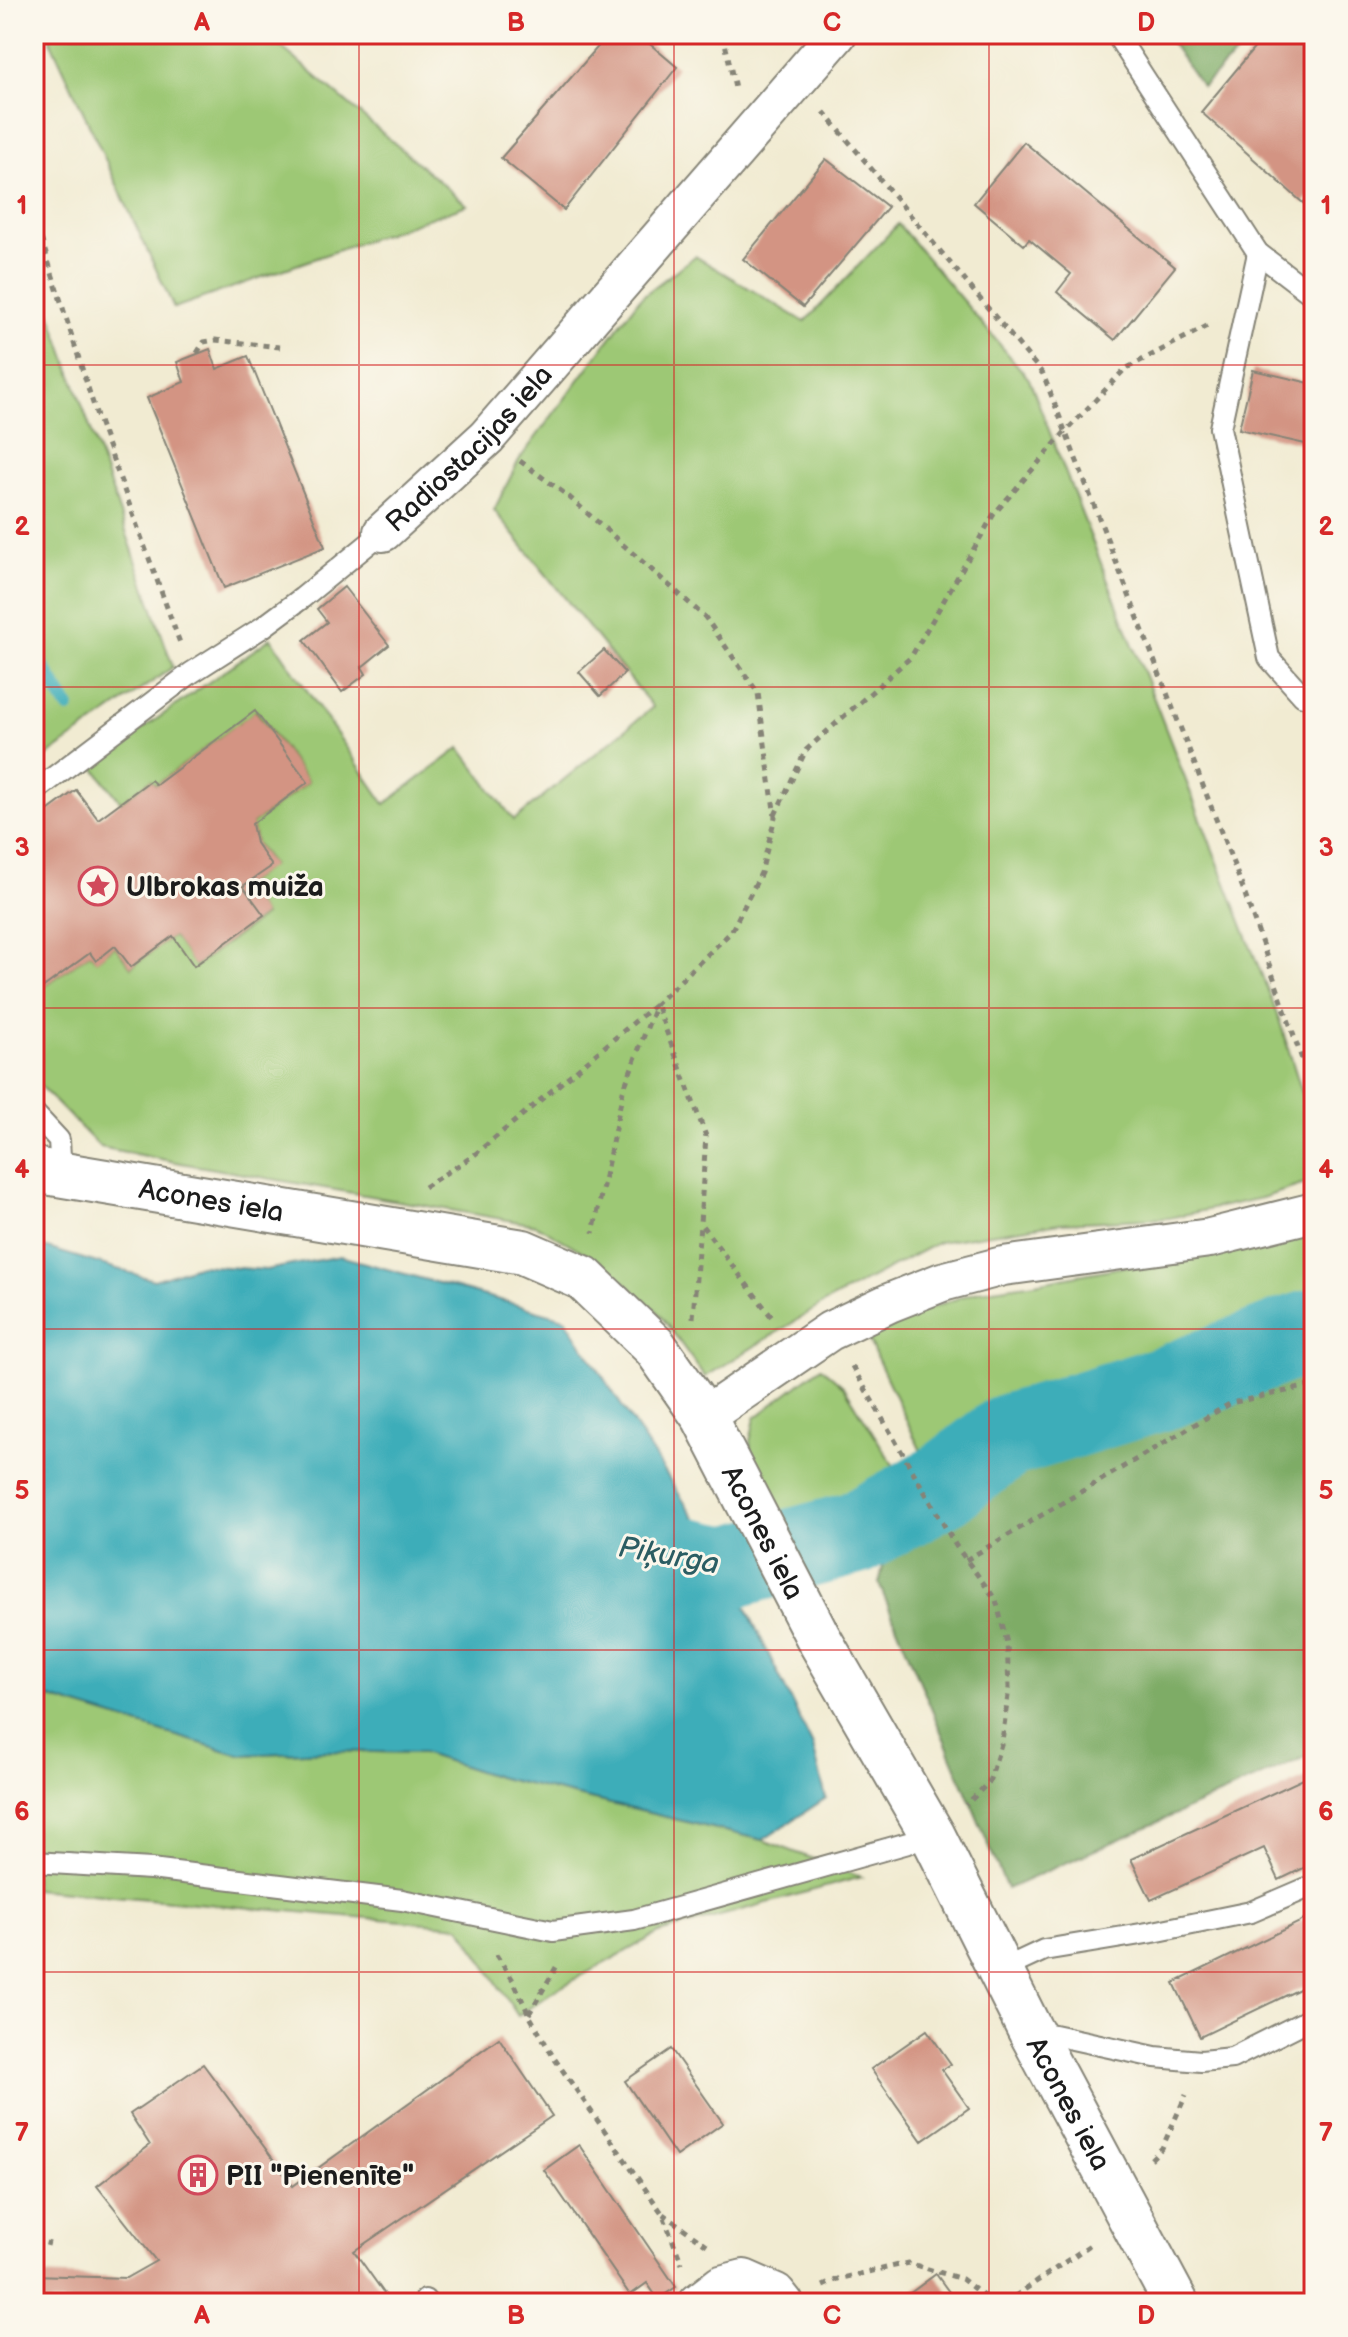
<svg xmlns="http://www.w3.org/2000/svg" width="1348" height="2337" font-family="'Balsamiq Sans',sans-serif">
<rect width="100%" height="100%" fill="#fbf7ec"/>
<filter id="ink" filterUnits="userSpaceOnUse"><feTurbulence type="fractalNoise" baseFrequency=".0125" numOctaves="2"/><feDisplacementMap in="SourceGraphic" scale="16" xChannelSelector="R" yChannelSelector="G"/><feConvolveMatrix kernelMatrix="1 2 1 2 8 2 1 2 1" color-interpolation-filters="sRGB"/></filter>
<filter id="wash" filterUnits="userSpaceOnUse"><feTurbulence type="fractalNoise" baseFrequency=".006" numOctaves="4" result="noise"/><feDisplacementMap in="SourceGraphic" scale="32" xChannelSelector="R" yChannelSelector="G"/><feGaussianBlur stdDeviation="1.8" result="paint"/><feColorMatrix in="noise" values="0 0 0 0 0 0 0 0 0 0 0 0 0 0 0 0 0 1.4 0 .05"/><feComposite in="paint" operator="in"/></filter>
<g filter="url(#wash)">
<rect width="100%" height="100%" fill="#f1ebd2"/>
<!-- green -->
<g fill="#9dc875" stroke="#5c7248" stroke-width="2">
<polygon points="53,34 266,34 467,205 174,308 50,40"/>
<polygon points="898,224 1029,379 1279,1019 1314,1131 1314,1181 1262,1198 1169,1218 1060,1223 939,1242 826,1302 705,1377 657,1311 604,1264 536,1225 175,1162 100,1147 38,1084 34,1083 34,994 90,953 96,960 115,946 131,967 173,936 195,966 264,916 243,886 272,865 256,843 252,824 308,782 256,711 156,785 151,780 121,802 92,765 271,638 385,804 460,748 514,820 653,707 494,510 519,460 640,298 695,256 805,322"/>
<polygon points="34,266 173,667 34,765"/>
<polygon points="1314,1226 1314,1303 1098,1378 999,1405 927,1464 868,1339 927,1309 979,1291 1035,1283 1263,1241"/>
<polygon points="821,1367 844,1387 905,1484 849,1518 790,1535 753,1470 750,1441 755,1418"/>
<polygon points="34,1693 240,1755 326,1751 422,1753 497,1777 763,1840 861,1877 659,1933 552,1992 518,2016 460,1926 34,1889"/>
</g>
<!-- forest -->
<g fill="#7eac66" stroke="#4d6441" stroke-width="2">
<polygon points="1165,34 1257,34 1202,87"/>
<polygon points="1314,1365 1314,1753 1007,1889 879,1584 887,1549 1030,1455"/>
</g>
<!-- water -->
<polygon fill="#3dadb9" stroke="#2c646a" stroke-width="2" points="34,1244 154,1280 200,1265 266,1270 340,1256 565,1318 727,1568 813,1746 826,1798 763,1840 497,1777 422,1753 326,1751 240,1755 34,1693"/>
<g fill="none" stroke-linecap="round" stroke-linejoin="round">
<!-- stream -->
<polyline stroke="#3dadb9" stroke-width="14" points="34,653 68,707"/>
<!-- river -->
<polyline stroke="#3dadb9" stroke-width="84" points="616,1545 727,1568 856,1533 943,1485 1007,1436 1170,1386 1291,1338 1314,1331"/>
</g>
<g id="blocks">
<!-- building -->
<g fill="#d39483">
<polygon points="609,34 638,34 677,67 564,210 501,158"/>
<polygon points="1266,34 1298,34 1314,48 1314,191 1303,203 1201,112"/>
<polygon points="1024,142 1175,267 1115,340 1057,292 1071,274 1029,239 1024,245 974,203"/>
<polygon points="826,159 888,207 803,307 743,259"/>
<polygon points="210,349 217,369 248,356 325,547 224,588 147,398 184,382 177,362"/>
<polygon points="1253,370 1314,384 1314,446 1239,429"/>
<polygon points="344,587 389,645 362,667 366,674 342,692 304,640 327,622 317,609"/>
<polygon points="604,650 625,673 600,696 579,672"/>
<polygon points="255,711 308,782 252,824 256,843 272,866 243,886 264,915 194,966 173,936 131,967 115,946 96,961 90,953 34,994 34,821 76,790 98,819 151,780 156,785"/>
<polygon points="1314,1774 1314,1863 1279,1880 1264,1848 1151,1900 1131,1859"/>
<polygon points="1314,1915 1314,1982 1200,2037 1174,1983"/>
<polygon points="927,2030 951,2064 942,2070 969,2108 922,2141 871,2069"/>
<polygon points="499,2038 552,2116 354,2251 391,2303 34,2303 34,2275 126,2278 156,2261 97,2186 150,2145 130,2114 203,2064 293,2186"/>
<polygon points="671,2049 723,2123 676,2156 625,2081"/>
<polygon points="579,2145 676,2287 658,2299 647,2283 630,2295 544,2170"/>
<polygon points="936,2274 957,2303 897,2303"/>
</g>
</g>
</g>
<g filter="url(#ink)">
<use href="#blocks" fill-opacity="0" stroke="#868477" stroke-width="2"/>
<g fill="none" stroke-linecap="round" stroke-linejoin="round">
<!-- lane casing -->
<g stroke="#868477" stroke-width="24">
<g id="lane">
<polyline points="1116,34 1258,253 1314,296"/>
<polyline points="1258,253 1220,428 1269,658 1303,696 1314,698"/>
<polyline points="34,792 191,673 263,627 302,598 383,532"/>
<polyline points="34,1113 59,1140 61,1174"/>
<polyline points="34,1862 151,1869 402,1900 553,1931 634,1920 933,1836"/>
<polyline points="1001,1970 1044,1950 1153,1932 1251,1912 1314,1885"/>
<polyline points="1031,2030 1155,2057 1201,2061 1232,2058 1314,2017"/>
<polyline points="425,2300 427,2303"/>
</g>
</g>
<!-- street casing -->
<g stroke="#868477" stroke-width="42">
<g id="street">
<path id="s1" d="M383,532L487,437L837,34"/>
<polyline points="704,1417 830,1331 889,1303 942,1282 1003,1266 1210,1238 1314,1212"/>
<polyline points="698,2303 721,2285 744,2279 776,2293 784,2303"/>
</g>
</g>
<!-- secondary casing -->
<g stroke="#868477" stroke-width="48">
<g id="secondary">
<path id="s2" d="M34,1170L523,1252L583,1278L655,1347L704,1417L819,1639L933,1836L1030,2030L1176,2303"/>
</g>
</g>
<!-- path -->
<g stroke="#868477" stroke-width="5" stroke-dasharray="6 6" stroke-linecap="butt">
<polyline points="723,34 735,88"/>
<polyline points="824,112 1043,374 1242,886 1314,1094"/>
<polyline points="34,216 97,416 180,643"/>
<polyline points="197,353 204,342 215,340 280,347"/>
<polyline points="520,461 568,496 705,617 758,693 775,817 761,873 731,932 656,1004 623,1091 593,1233"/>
<polyline points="775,815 806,750 911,657 994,514 1065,432 1125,369 1207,326"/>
<polyline points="424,1187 473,1156 656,1004 706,1136 700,1223 774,1320"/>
<polyline points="693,1318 700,1224"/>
<polyline points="852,1366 956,1546 996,1600 1007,1643 1009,1688 1002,1741 989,1782 966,1805"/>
<polyline points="966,1560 1231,1403 1314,1385"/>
<polyline points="496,1955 513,1980 529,2015 554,2058 662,2213 682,2264"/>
<polyline points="529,2014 558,1964"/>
<polyline points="1151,2159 1162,2148 1186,2095"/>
<polyline points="663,2214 707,2245"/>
<polyline points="34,2240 50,2244"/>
<polyline points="823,2286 838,2279 908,2263 962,2279 992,2303"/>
<polyline points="1005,2303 1093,2243"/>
</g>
<!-- lane -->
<use href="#lane" stroke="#fff" stroke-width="20"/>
<!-- street -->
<use href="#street" stroke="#fff" stroke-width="38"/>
<!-- secondary -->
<use href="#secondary" stroke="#fff" stroke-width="44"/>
</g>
</g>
<!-- grid -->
<path fill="none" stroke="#d62828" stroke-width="2" stroke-opacity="0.55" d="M359,34V2303M674,34V2303M989,34V2303M34,365H1314M34,687H1314M34,1008H1314M34,1329H1314M34,1650H1314M34,1972H1314"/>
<!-- icons -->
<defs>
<g id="sight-ring" transform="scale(2)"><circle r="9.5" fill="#fbf7ec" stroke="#d1495b" stroke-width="1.5"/><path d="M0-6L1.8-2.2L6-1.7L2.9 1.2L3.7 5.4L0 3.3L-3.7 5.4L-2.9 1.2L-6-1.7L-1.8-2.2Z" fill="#d1495b"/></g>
<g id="building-ring" transform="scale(2)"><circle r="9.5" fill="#fbf7ec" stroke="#d1495b" stroke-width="1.5"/><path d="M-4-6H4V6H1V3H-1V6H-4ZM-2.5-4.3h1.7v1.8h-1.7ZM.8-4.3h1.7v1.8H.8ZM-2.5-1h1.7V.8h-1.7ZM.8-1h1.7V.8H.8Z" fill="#d1495b"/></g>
</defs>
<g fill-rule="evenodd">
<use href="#sight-ring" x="98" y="886"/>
<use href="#building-ring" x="198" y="2175"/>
</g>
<g text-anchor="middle" stroke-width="6" stroke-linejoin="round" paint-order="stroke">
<!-- street labels -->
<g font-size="28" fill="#1c1c1c" stroke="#fbf7ec">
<text dy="10" stroke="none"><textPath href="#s1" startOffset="120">Radiostacijas iela</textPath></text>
<text dy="10" stroke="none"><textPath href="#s2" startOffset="180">Acones iela</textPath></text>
<text dy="10" stroke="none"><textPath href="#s2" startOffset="876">Acones iela</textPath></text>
<text dy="10" stroke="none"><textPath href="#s2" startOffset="1524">Acones iela</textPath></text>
</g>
<!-- poi labels -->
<g font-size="28" font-weight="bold" fill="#1c1c1c" stroke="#fbf7ec" text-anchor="start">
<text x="126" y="896">Ulbrokas muiža</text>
<text x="226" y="2185">PII "Pienenīte"</text>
</g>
<!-- water labels -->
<g font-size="30" font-style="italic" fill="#2b5d63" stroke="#fbf7ec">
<text transform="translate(669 1555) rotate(10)" y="10">Piķurga</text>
</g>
</g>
<!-- margin -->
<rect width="1348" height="2337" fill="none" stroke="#fbf7ec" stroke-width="88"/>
<rect x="44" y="44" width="1260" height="2249" fill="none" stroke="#d62828" stroke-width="3"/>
<g font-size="26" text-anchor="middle" font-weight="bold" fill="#d62828">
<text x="202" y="31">A</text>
<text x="516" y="31">B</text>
<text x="832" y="31">C</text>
<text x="1146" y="31">D</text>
<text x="22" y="214">1</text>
<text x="1326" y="214">1</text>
<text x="22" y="535">2</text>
<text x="1326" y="535">2</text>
<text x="22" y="856">3</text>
<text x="1326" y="856">3</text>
<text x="22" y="1178">4</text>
<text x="1326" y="1178">4</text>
<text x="22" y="1499">5</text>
<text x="1326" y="1499">5</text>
<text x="22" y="1820">6</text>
<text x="1326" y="1820">6</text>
<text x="22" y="2141">7</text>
<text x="1326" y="2141">7</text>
<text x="202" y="2324">A</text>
<text x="516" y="2324">B</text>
<text x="832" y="2324">C</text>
<text x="1146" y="2324">D</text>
</g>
</svg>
